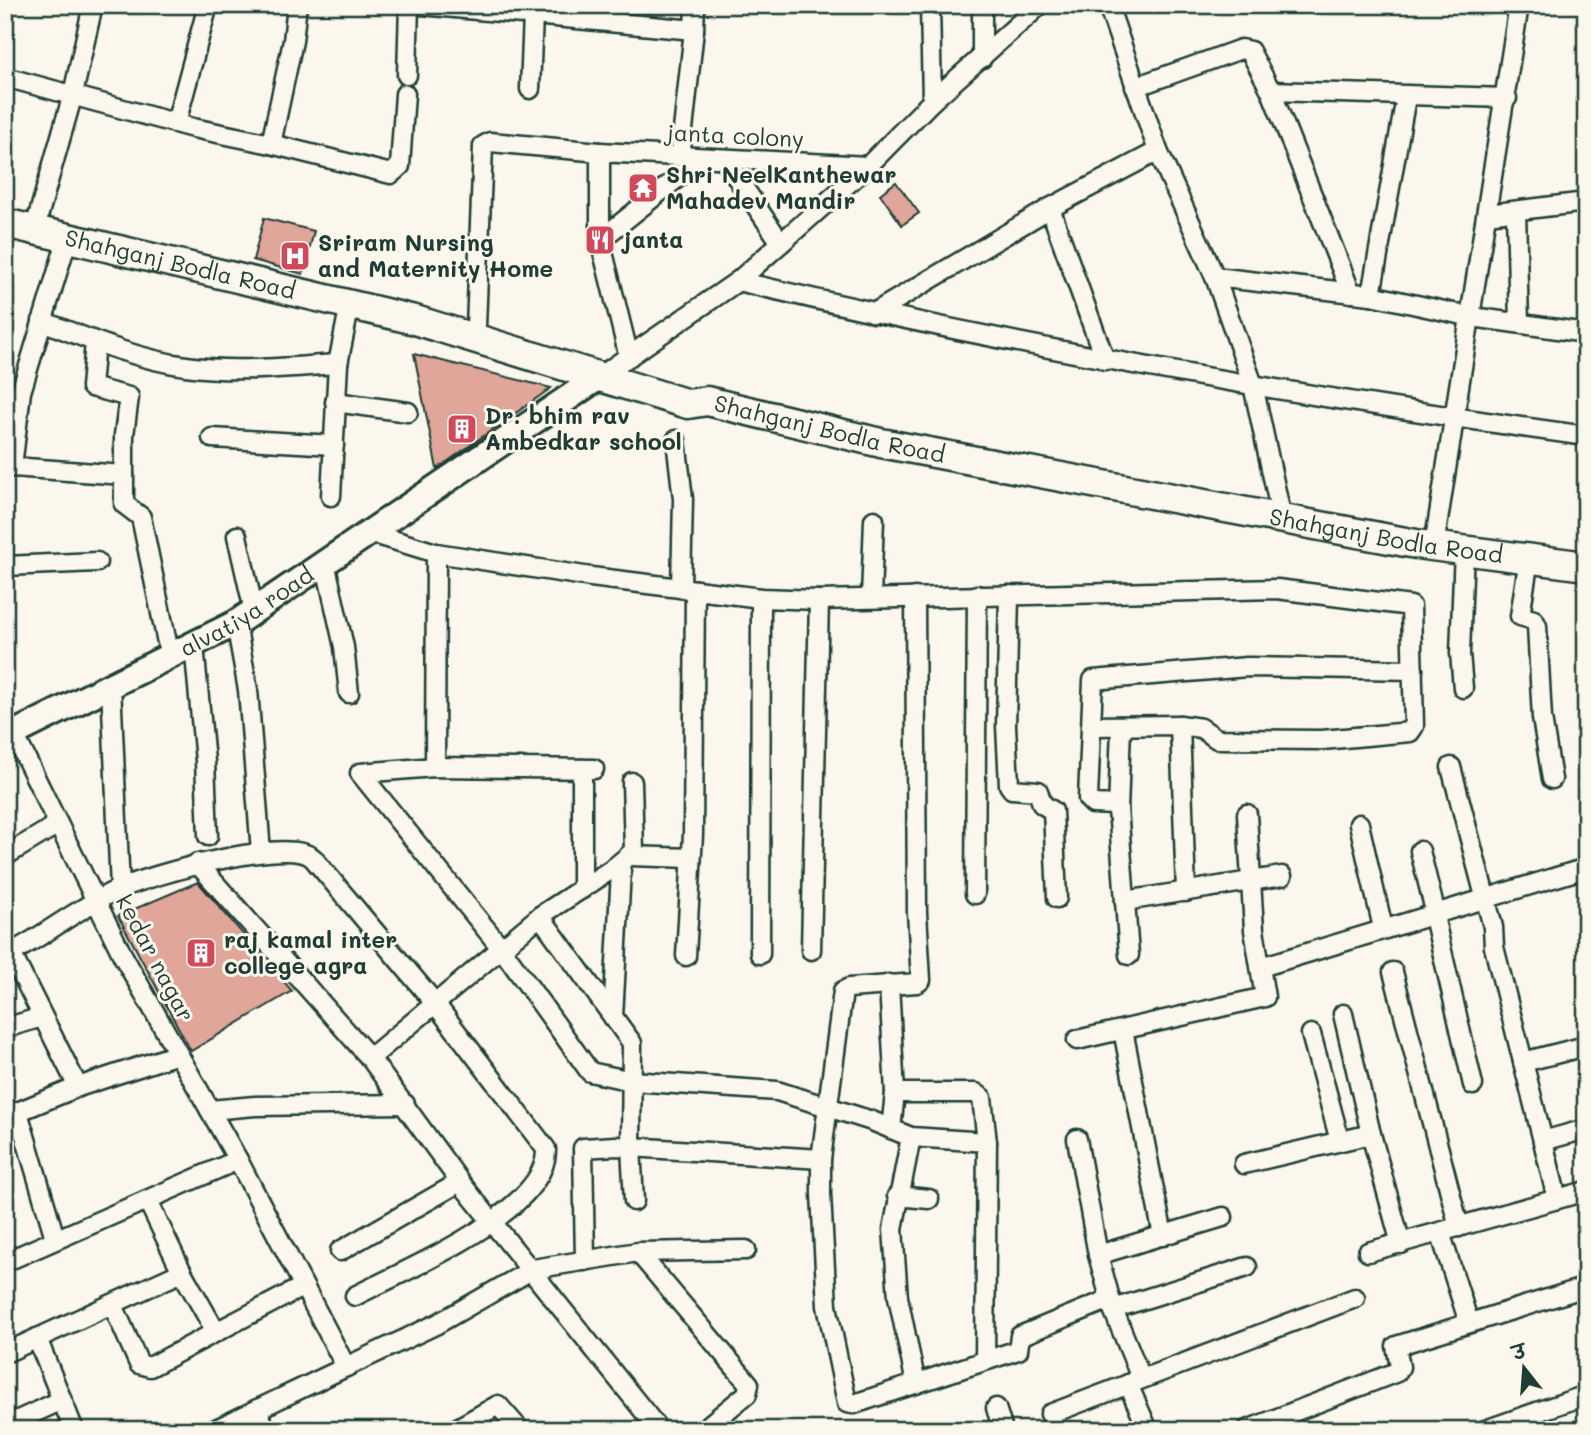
<svg xmlns="http://www.w3.org/2000/svg" width="1591" height="1435" font-family="Mali,'Playpen Sans Deva',sans-serif">
<rect width="100%" height="100%" fill="#fbf7ec"/>
<filter id="ink" filterUnits="userSpaceOnUse"><feTurbulence type="fractalNoise" baseFrequency=".0143" numOctaves="2"/><feDisplacementMap in="SourceGraphic" scale="14" xChannelSelector="R" yChannelSelector="G"/><feConvolveMatrix kernelMatrix="1 2 1 2 8 2 1 2 1" color-interpolation-filters="sRGB"/></filter>
<g filter="url(#ink)">
<!-- building -->
<g fill="#dfa699" stroke="#1f3d34" stroke-width="2">
<polygon points="896,182 919,213 902,225 880,194"/>
<polygon points="264,218 314,231 303,274 253,260"/>
<polygon points="414,354 551,388 437,469"/>
<polygon points="198,882 292,991 191,1051 118,916"/>
</g>
<g fill="none" stroke-linecap="round" stroke-linejoin="round">
<!-- street casing -->
<g stroke="#1f3d34" stroke-width="23">
<g id="street">
<polyline points="421,5 533,15 530,89"/>
<polyline points="534,5 533,15 694,30 695,5"/>
<polyline points="1108,5 1158,151"/>
<polyline points="982,58 982,5"/>
<polyline points="407,75 409,5"/>
<polyline points="5,77 193,128 271,144 293,41 297,5"/>
<polyline points="1135,87 1241,49 1250,51 1271,91 1351,293"/>
<polyline points="1271,91 1507,98"/>
<polyline points="932,101 1040,5"/>
<polyline points="176,123 208,5"/>
<polyline points="271,144 391,174 400,166 405,94"/>
<polyline points="680,157 694,30"/>
<polyline points="725,160 781,243"/>
<polyline points="1050,208 1105,360"/>
<polyline points="1516,211 1519,323"/>
<polyline points="1487,214 1586,202"/>
<polyline points="34,231 73,94 93,5"/>
<polyline points="600,240 701,159"/>
<polyline points="1215,277 1253,385 1282,519"/>
<path d="M738,281C1017,348 1301,397 1586,436"/>
<polyline points="1371,295 1406,97"/>
<polyline points="874,313 1050,208 1158,151 1215,277 1371,295 1472,317 1586,333"/>
<path d="M42,321C89,339 136,359 186,366C237,373 287,367 338,364"/>
<polyline points="476,327 483,146 490,142 600,152"/>
<polyline points="95,342 91,387 129,397 124,435 124,504 141,517 170,657"/>
<polyline points="629,357 600,240 600,152 868,166"/>
<polyline points="602,375 738,281 868,166 932,101 930,5"/>
<polyline points="335,402 408,412"/>
<polyline points="212,438 334,445"/>
<polyline points="676,440 683,499 681,588"/>
<polyline points="5,466 12,467 21,392 68,237"/>
<polyline points="12,467 124,475"/>
<polyline points="331,496 338,364 350,304"/>
<polyline points="367,532 436,553 591,577 761,598 819,600 1277,589 1411,606 1414,726 1410,732 1322,740 1217,739 1201,728 1180,725 1093,726"/>
<polyline points="237,536 254,611"/>
<polyline points="1434,546 1519,5"/>
<polyline points="1529,558 1520,616 1534,620 1537,626 1542,718 1552,779"/>
<polyline points="325,562 344,647 349,693"/>
<polyline points="5,566 97,562"/>
<polyline points="1009,595 1006,726 1009,785 1012,789 1038,791 1042,804 1053,811 1057,898"/>
<polyline points="871,597 874,520"/>
<polyline points="915,597 917,912 921,980 917,983 849,988 843,991 821,1159 821,1194 827,1306 847,1403 854,1404 1018,1350 1020,1336 1110,1299"/>
<polyline points="236,623 248,690 261,852"/>
<polyline points="194,645 205,761 208,836"/>
<polyline points="111,685 120,889"/>
<polyline points="1463,688 1460,653 1464,549"/>
<polyline points="1180,725 1186,892"/>
<polyline points="14,734 123,956 238,1160 346,1367 214,1430"/>
<polyline points="435,767 436,553"/>
<polyline points="1451,767 1493,927 1494,947 1543,1141 1586,1129"/>
<polyline points="594,769 435,767 360,773 502,949 590,1072 632,1081 777,1091 872,1121 911,1137 987,1142"/>
<polyline points="1118,812 1121,726"/>
<polyline points="1359,824 1383,928"/>
<polyline points="1420,851 1435,911"/>
<polyline points="5,856 58,824"/>
<polyline points="630,856 691,858"/>
<polyline points="197,863 370,1058 460,1182 659,1430"/>
<polyline points="615,867 634,851 632,782"/>
<polyline points="582,889 582,769"/>
<polyline points="975,894 977,595"/>
<polyline points="1125,901 1282,876"/>
<polyline points="1433,912 1473,1085"/>
<polyline points="540,916 632,1043 631,1147 634,1201"/>
<polyline points="811,950 819,600"/>
<polyline points="11,953 78,1087"/>
<polyline points="760,954 761,598"/>
<polyline points="1129,955 1118,808 1114,805 1093,804 1088,799 1093,680 1247,667 1413,670"/>
<path d="M5,956C45,936 80,906 121,888C153,875 289,835 313,858L434,1002L546,1149C549,1211 403,1271 355,1296"/>
<polyline points="686,956 693,834 695,590"/>
<polyline points="1261,967 1586,868"/>
<polyline points="1393,972 1459,1227"/>
<polyline points="889,984 895,1093 891,1129"/>
<polyline points="1343,1014 1371,1134 1401,1244"/>
<polyline points="5,1028 42,1017"/>
<polyline points="1123,1030 1163,1236"/>
<polyline points="1311,1034 1340,1141"/>
<polyline points="1077,1040 1265,997 1254,930 1247,814"/>
<polyline points="370,1058 540,916 615,867 621,871 613,1017"/>
<polyline points="1523,1062 1586,1046"/>
<polyline points="895,1093 976,1093 982,1098 987,1142 985,1360"/>
<polyline points="210,1110 255,1106 405,1104"/>
<polyline points="18,1112 55,1238"/>
<polyline points="5,1117 78,1087 178,1054"/>
<polyline points="911,1137 893,1229 898,1297 916,1384"/>
<polyline points="1077,1139 1098,1255 1113,1309 1141,1378"/>
<polyline points="1543,1141 1557,1199"/>
<polyline points="1244,1164 1371,1134"/>
<polyline points="897,1196 929,1199"/>
<polyline points="1440,1232 1469,1323"/>
<polyline points="340,1251 460,1182"/>
<polyline points="638,1252 749,1384 747,1394 703,1430"/>
<polyline points="1368,1252 1586,1191"/>
<polyline points="1098,1255 1223,1217"/>
<polyline points="585,1261 583,1148 615,1146 821,1159"/>
<polyline points="5,1262 238,1160"/>
<polyline points="113,1305 139,1364 150,1367 216,1332 182,1272"/>
<polyline points="1113,1309 1247,1267"/>
<polyline points="216,1332 302,1287"/>
<polyline points="37,1338 74,1430"/>
<polyline points="5,1353 182,1272 148,1201"/>
<polyline points="346,1367 437,1324 533,1269 638,1252 746,1250"/>
<polyline points="1128,1384 1148,1430"/>
<polyline points="996,1408 1003,1430"/>
<polyline points="257,1409 266,1430"/>
<polyline points="1050,1414 1355,1298"/>
<polyline points="5,1426 60,1401"/>
<polyline points="454,1430 498,1405 520,1430"/>
<polyline points="1247,1430 1397,1372 1400,1367 1396,1346 1586,1287"/>
<polyline points="1485,1430 1586,1395"/>
</g>
</g>
<!-- secondary casing -->
<g stroke="#1f3d34" stroke-width="30">
<g id="secondary">
<path id="s1" d="M5,738L236,623L602,375"/>
</g>
</g>
<!-- primary casing -->
<g stroke="#1f3d34" stroke-width="33">
<g id="primary">
<path id="s2" d="M5,223L415,320L688,404L707,401L881,443L1416,544L1586,566"/>
</g>
</g>
<!-- street -->
<use href="#street" stroke="#fbf7ec" stroke-width="18"/>
<!-- secondary -->
<use href="#secondary" stroke="#fbf7ec" stroke-width="24"/>
<!-- primary -->
<use href="#primary" stroke="#fbf7ec" stroke-width="28"/>
</g>
</g>
<!-- icons -->
<defs>
<g id="temple-square" transform="scale(1.575)"><rect x="-9" y="-9" width="18" height="18" rx="4" fill="#d1495b" stroke="#fbf7ec"/><path d="M0-6L5-2H3V0L6.5 2.5H4V6H1.5V3h-3V6H-4V2.5H-6.5L-3 0V-2H-5Z" fill="#fff"/></g>
<g id="restaurant-square" transform="scale(1.575)"><rect x="-9" y="-9" width="18" height="18" rx="4" fill="#d1495b" stroke="#fbf7ec"/><path d="M-5-6h1v4h1v-4h1v4h1v-4h1v5L-1.5 .5V6h-2V.5L-5-1ZM5-6V6H3V1.5H1.5Q1.5-4 5-6Z" fill="#fff"/></g>
<g id="hospital-square" transform="scale(1.575)"><rect x="-9" y="-9" width="18" height="18" rx="4" fill="#d1495b" stroke="#fbf7ec"/><path d="M-5-5h3v3.5h4V-5h3V5h-3V1.5h-4V5h-3Z" fill="#fff"/></g>
<g id="building-square" transform="scale(1.575)"><rect x="-9" y="-9" width="18" height="18" rx="4" fill="#d1495b" stroke="#fbf7ec"/><path d="M-4-6H4V6H1V3H-1V6H-4ZM-2.5-4.3h1.7v1.8h-1.7ZM.8-4.3h1.7v1.8H.8ZM-2.5-1h1.7V.8h-1.7ZM.8-1h1.7V.8H.8Z" fill="#fff"/></g>
</defs>
<g fill-rule="evenodd">
<use href="#temple-square" x="643" y="188"/>
<use href="#restaurant-square" x="600" y="240"/>
<use href="#hospital-square" x="295" y="256"/>
<use href="#building-square" x="462" y="429"/>
<use href="#building-square" x="201" y="953"/>
</g>
<g text-anchor="middle" stroke-width="6" stroke-linejoin="round" paint-order="stroke">
<!-- street labels -->
<g font-size="23" fill="#1f3d34" stroke="#fbf7ec">
<text transform="translate(735 136) rotate(3)" y="8">janta colony</text>
<text dy="8" stroke="none"><textPath href="#s2" startOffset="180">Shahganj Bodla Road</textPath></text>
<text dy="8" stroke="none"><textPath href="#s2" startOffset="852">Shahganj Bodla Road</textPath></text>
<text dy="8" stroke="none"><textPath href="#s2" startOffset="1419">Shahganj Bodla Road</textPath></text>
<text dy="8" stroke="none"><textPath href="#s1" startOffset="273">alvatiya road</textPath></text>
<text transform="translate(155 958) rotate(62)" y="8">kedar nagar</text>
</g>
<!-- poi labels -->
<g font-size="23" font-weight="bold" fill="#1f3d34" stroke="#fbf7ec" text-anchor="start">
<text x="666" y="183">Shri NeelKanthewar<tspan x="666" dy="26">Mahadev Mandir</tspan></text>
<text x="623" y="248">janta</text>
<text x="318" y="251">Sriram Nursing<tspan x="318" dy="26">and Maternity Home</tspan></text>
<text x="485" y="424">Dr. bhim rav<tspan x="485" dy="26">Ambedkar school</tspan></text>
<text x="224" y="948">raj kamal inter<tspan x="224" dy="26">college agra</tspan></text>
</g>
</g>
<!-- margin -->
<rect width="1591" height="1435" fill="none" stroke="#fbf7ec" stroke-width="28"/>
<rect x="14" y="14" width="1563" height="1407" fill="none" stroke="#1f3d34" stroke-width="2.5" filter="url(#ink)"/>
<!-- north arrow -->
<g transform="translate(1524 1368) rotate(343)" stroke="#fbf7ec" stroke-width="5" paint-order="stroke">
<path d="M0-5L12 26L0 18L-12 26Z" fill="#1f3d34"/>
<text y="-10" font-size="19" font-weight="bold" text-anchor="middle" fill="#1f3d34">उ</text>
</g>
</svg>
